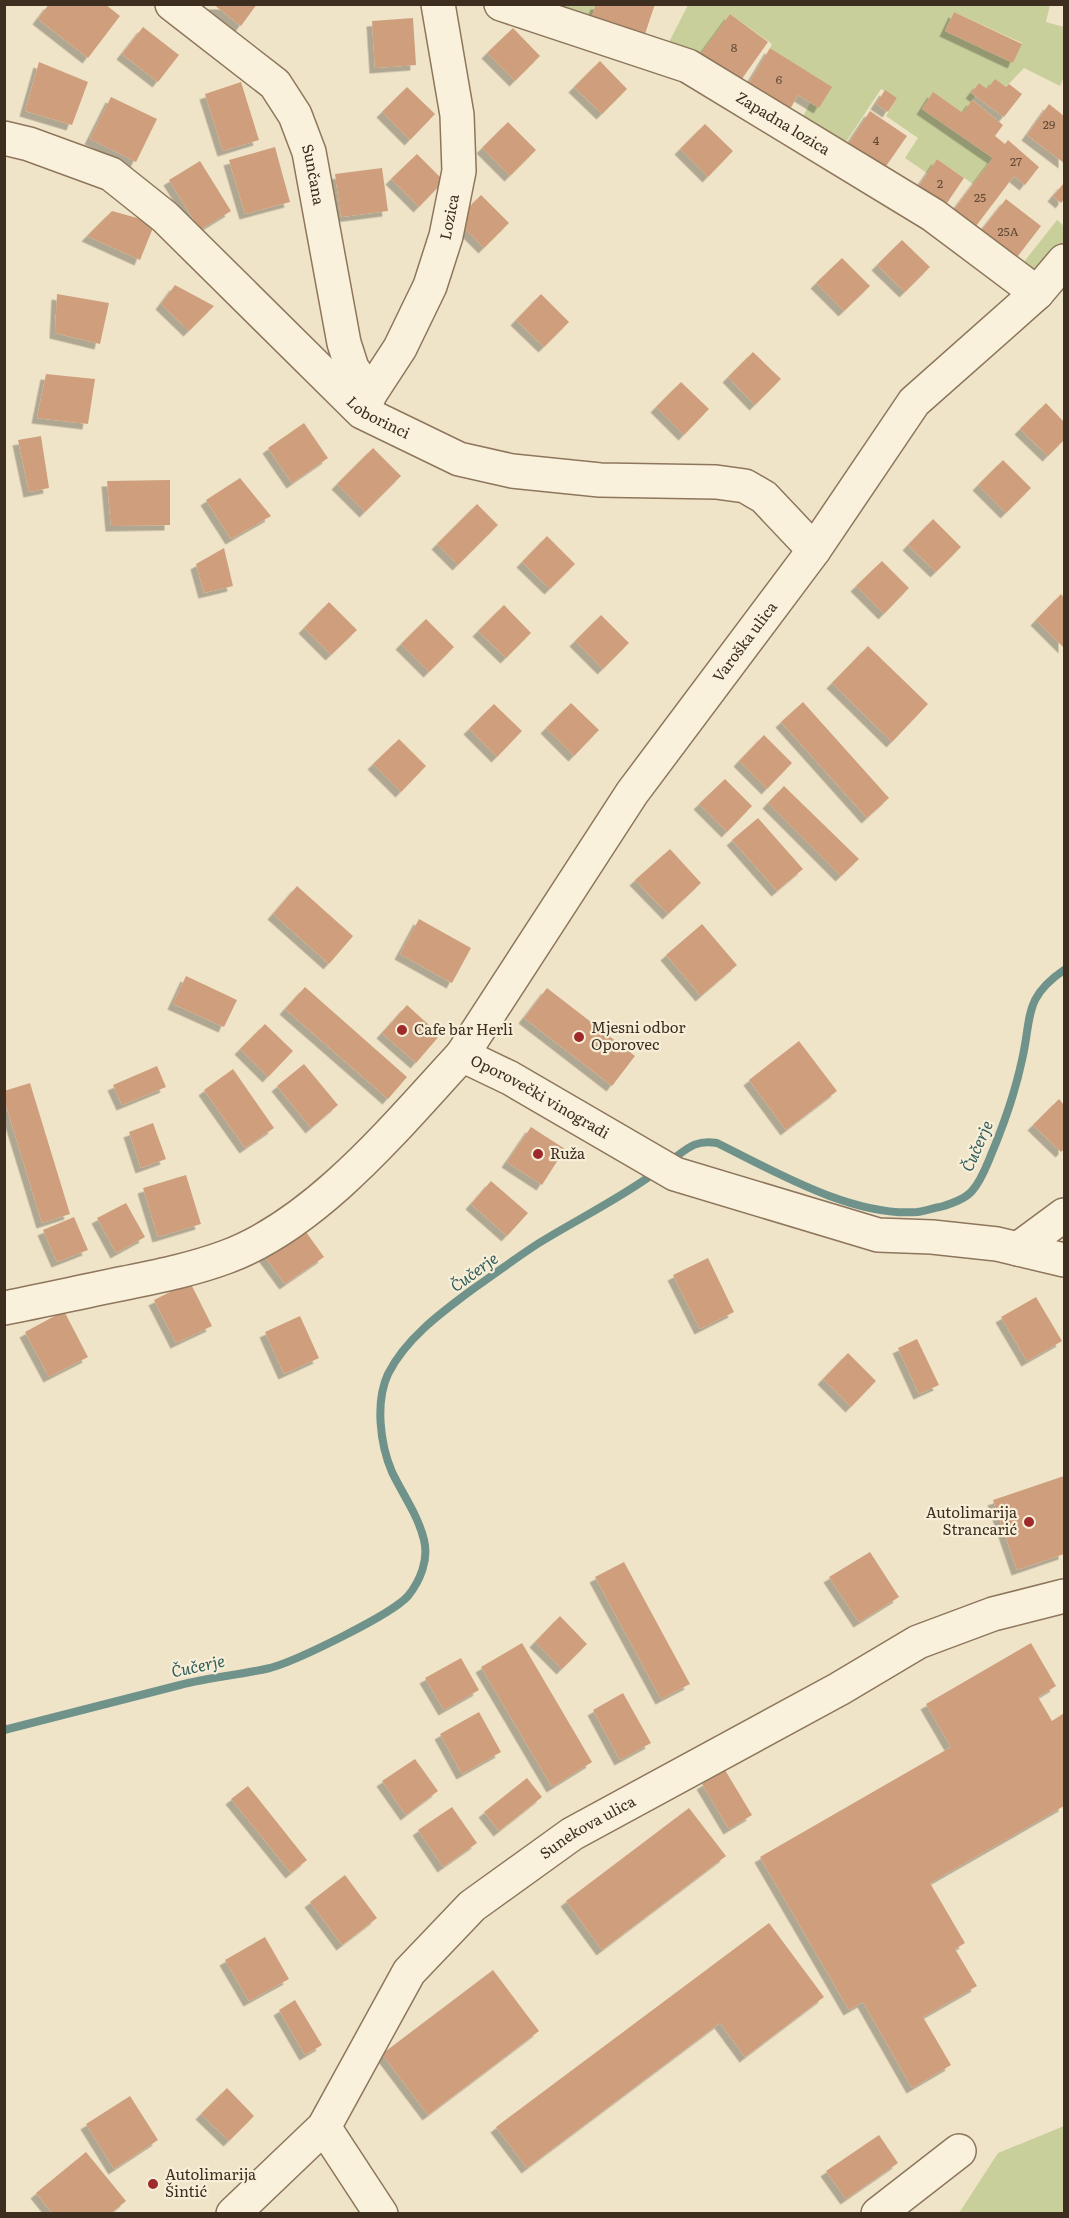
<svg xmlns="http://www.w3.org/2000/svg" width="1069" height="2218" font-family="Literata,serif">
<defs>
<filter id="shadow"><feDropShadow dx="-5.5" dy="5.5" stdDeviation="0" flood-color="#0004"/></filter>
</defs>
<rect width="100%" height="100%" fill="#f0e4c8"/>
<!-- green -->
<g fill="#c9cf9b" fill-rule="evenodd">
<polygon points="551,5 596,5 589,24"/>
<path d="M688,5H1050L1046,22L1064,27V77L1060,86L1024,68L1006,87L995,80L987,89L979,83L971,93L975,96L963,113L933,93L922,109L993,158L973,184L937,159L927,173L905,158L918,138L886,116L897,98L881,89L842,148L800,122L810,103L819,108L831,87L770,48L772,44L730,14L700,55L667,46ZM954,12L1022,43L1013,63L945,31Z"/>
<polygon points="1057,220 1064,226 1064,244 1041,272 1034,275 1020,267"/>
<polygon points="1064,2126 1064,2213 959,2213 998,2153"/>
</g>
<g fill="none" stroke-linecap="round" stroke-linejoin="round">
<!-- stream -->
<g stroke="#6f938a" stroke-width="8">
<path d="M669,1162C686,1150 694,1139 717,1143C774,1171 852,1217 917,1212C925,1211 933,1208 940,1207C951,1204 964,1200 972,1191C981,1181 986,1167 991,1155C1004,1124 1015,1093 1022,1060C1032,1017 1023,998 1064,970"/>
<path d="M4,1730C63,1715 122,1700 180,1685C210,1677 240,1675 270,1668C296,1661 391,1615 408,1596C420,1581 429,1560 424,1540C418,1515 403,1495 392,1472C380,1444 375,1402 388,1374C406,1338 442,1312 473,1289C495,1274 517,1257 539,1243C578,1219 619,1199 656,1172"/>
</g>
</g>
<!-- building -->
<g fill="#cf9f7d" filter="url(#shadow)">
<polygon points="49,4 105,4 120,16 88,58 38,19"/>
<polygon points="213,4 257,4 241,26"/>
<polygon points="596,4 655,4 644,37 591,19"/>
<polygon points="954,12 1022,44 1013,63 945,31"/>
<polygon points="730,14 768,42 739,83 700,55"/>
<polygon points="413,18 416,65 375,68 372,21"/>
<polygon points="143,27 179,55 158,82 122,54"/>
<polygon points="513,28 540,56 515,81 487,53"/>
<polygon points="770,48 832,87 819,108 798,95 789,111 747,86"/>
<polygon points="600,61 627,89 602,114 574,87"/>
<polygon points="39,62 88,82 72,125 25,111"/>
<polygon points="995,79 1006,87 1009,84 1022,94 1004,117 971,93 979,83 987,89"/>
<polygon points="241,82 259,140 223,151 205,94"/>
<polygon points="407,87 435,114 410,140 382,112"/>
<polygon points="885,90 897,98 888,112 876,104"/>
<polygon points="933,92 963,113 972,100 1003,125 995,136 1005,144 1008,140 1039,167 1025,185 1014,176 973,230 952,212 993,158 922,109"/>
<polygon points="111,97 157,119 136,162 90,139"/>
<polygon points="1049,104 1064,116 1064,163 1027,135"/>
<polygon points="870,111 907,136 882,172 846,147"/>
<polygon points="508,122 536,150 510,176 482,148"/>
<polygon points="705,124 733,151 708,177 680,149"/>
<polygon points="275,147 290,202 245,214 229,160"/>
<polygon points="417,154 444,181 419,207 391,179"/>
<polygon points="937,159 964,178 943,209 916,190"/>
<polygon points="200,161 231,211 200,230 169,180"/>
<polygon points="382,168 388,211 341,217 335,174"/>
<polygon points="1064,183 1064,199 1061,203 1053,196"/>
<polygon points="481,195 509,223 484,248 456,220"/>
<polygon points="1006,199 1041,226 1011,265 976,237"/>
<polygon points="112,211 155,223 140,260 87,236"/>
<polygon points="902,240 930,267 905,292 877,265"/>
<polygon points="842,258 870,286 844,311 816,283"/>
<polygon points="175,285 214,306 189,331 161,304"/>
<polygon points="57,294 109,303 100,344 55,333"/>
<polygon points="541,294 569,322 544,347 516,320"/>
<polygon points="753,352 781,379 755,405 728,377"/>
<polygon points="46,374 95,379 88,424 37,418"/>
<polygon points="681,382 709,409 684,435 656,407"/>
<polygon points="1046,403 1064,422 1064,440 1048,456 1020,429"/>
<polygon points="304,423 328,458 292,483 268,448"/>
<polygon points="41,436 49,488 29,492 18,440"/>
<polygon points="373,448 401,476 365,512 337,484"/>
<polygon points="1003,460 1031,488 1006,513 978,485"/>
<polygon points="240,478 271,516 231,539 206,500"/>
<polygon points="170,480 170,525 111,526 107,481"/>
<polygon points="477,504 498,525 458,565 437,544"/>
<polygon points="933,519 961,547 936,572 908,545"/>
<polygon points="547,536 575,564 550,589 522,562"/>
<polygon points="224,548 233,586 204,593 196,564"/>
<polygon points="882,561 909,588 884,614 856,586"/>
<polygon points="1061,594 1064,598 1064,648 1036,620"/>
<polygon points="329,602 357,630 331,655 304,628"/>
<polygon points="504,605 531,633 506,658 478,631"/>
<polygon points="601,615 629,643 603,669 575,641"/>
<polygon points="426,619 454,647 429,672 401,644"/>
<polygon points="868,646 928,704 892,742 832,683"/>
<polygon points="803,702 889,798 867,818 781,722"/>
<polygon points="571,703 599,730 574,756 546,728"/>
<polygon points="494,704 522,731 497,757 469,729"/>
<polygon points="764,735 792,763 767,789 739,761"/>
<polygon points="399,739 426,766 401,792 373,764"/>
<polygon points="725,779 752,806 727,832 699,804"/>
<polygon points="784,786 859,859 841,876 768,803"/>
<polygon points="758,818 803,869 777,891 732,840"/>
<polygon points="670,849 701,883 668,914 635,880"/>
<polygon points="297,886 353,936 329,964 273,914"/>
<polygon points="419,919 471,948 452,983 400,954"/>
<polygon points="702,924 737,965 701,996 666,955"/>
<polygon points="186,976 237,1000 224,1027 173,1004"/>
<polygon points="305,987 407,1077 388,1099 285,1009"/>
<polygon points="547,988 635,1056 612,1086 524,1018"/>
<polygon points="407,1005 440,1035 416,1063 382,1033"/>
<polygon points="265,1024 293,1051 268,1077 240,1049"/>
<polygon points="799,1041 837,1091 786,1130 749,1080"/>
<polygon points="304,1064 338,1105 311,1128 277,1086"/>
<polygon points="157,1066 166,1087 122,1105 113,1085"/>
<polygon points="233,1069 274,1128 245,1148 204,1090"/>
<polygon points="30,1083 70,1214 42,1223 4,1099 4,1091"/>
<polygon points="1059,1099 1064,1105 1064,1149 1061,1152 1033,1125"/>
<polygon points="153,1123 166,1159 141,1168 129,1132"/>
<polygon points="531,1127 565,1149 542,1185 507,1162"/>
<polygon points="186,1175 201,1224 158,1237 143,1188"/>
<polygon points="491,1181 528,1213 507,1236 471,1204"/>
<polygon points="126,1203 145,1237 116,1253 97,1218"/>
<polygon points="74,1217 88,1250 57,1262 43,1230"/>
<polygon points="301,1225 324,1257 285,1284 262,1253"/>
<polygon points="708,1258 734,1312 700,1329 673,1275"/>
<polygon points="190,1282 212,1326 176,1343 154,1300"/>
<polygon points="1036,1297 1062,1341 1027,1361 1001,1317"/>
<polygon points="64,1311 88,1357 49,1377 25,1332"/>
<polygon points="300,1316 319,1358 284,1374 265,1332"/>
<polygon points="917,1339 939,1385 919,1394 898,1348"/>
<polygon points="848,1353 876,1381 851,1407 823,1379"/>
<polygon points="1064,1476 1064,1554 1017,1570 993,1500"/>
<polygon points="870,1552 899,1597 859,1622 829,1577"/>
<polygon points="624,1562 690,1684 661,1699 595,1577"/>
<polygon points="560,1616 587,1644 562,1669 535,1642"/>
<polygon points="522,1643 592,1762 552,1787 481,1667"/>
<polygon points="1031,1643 1056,1686 1038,1697 1052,1721 1064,1713 1064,1806 930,1883 965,1943 955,1949 977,1986 923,2017 951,2065 912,2088 863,2002 849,2010 760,1857 951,1747 926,1704"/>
<polygon points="461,1658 479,1690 444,1710 425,1678"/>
<polygon points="623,1693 651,1743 620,1760 593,1710"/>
<polygon points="479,1712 501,1752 462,1774 440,1734"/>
<polygon points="415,1759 438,1791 406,1815 382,1781"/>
<polygon points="725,1770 752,1815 729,1829 702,1784"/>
<polygon points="527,1778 542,1797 499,1831 484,1812"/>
<polygon points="248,1786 307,1860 291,1873 231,1799"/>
<polygon points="452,1807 477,1843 443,1867 418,1830"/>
<polygon points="689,1808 726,1856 602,1950 566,1901"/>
<polygon points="345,1875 377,1918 342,1945 310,1902"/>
<polygon points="769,1923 824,1997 745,2057 720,2023 527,2168 496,2127"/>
<polygon points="265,1937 289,1979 249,2001 225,1960"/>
<polygon points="493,1970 539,2031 428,2115 382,2054"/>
<polygon points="295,2000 322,2045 305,2055 279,2010"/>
<polygon points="227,2088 254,2116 229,2141 201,2114"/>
<polygon points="130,2096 158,2140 114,2169 86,2124"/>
<polygon points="879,2135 898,2163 846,2199 826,2171"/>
<polygon points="86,2152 126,2201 110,2214 53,2214 36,2193"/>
</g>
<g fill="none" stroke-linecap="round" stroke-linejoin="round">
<!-- minor casing -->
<g stroke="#8d765c" stroke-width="36">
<g id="minor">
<path id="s1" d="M172,4L275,84L295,115L309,152L344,343L352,368L370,394"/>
<path id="s2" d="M501,4L688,66L933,215L1037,293"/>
<path id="s3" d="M4,138L29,144L111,174L165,217L362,412L459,459L512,471L600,480L716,482L745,486L764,497L814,550"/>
<path id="s4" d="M363,411L370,394L400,348L430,286L446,236L459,171L457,115L438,4"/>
<path id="s5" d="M462,1055L632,793L814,550L914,402L1037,293L1064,261"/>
<polyline points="1018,1249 1064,1215"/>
<path id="s6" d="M4,1308C45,1300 85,1291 125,1283C159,1276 194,1269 226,1257C318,1223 397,1125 462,1055L510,1078L675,1174L878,1235L932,1237L997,1244L1064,1260"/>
<polyline points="324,2127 381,2214"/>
<path id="s7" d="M233,2214L324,2127L409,1972L472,1906L572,1834L839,1689L918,1642L993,1614L1064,1596"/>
<polyline points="878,2214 959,2151"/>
</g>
</g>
<!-- minor -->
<use href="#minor" stroke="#faf1dc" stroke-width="33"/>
</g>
<!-- markers -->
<g fill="#9e2a2b" stroke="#f7eed8" stroke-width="2">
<circle cx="402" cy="1030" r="6"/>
<circle cx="579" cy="1037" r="6"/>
<circle cx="538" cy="1154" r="6"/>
<circle cx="1029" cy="1522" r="6"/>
<circle cx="153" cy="2184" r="6"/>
</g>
<g text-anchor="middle" stroke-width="4.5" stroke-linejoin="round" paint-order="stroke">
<!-- number labels -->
<g font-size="12" fill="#624a37">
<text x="734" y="52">8</text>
<text x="779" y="84">6</text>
<text x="1049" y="129">29</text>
<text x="876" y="145">4</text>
<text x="1016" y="166">27</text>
<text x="940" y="188">2</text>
<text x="980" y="202">25</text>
<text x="1008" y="236">25A</text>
</g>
<!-- street labels -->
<g font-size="15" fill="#3d2e20" stroke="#f7eed8">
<text dy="5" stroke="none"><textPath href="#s2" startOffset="308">Zapadna lozica</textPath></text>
<text dy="5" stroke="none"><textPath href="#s1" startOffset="230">Sunčana</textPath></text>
<text dy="5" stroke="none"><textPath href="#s4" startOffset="214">Lozica</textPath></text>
<text dy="5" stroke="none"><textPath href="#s3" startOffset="476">Loborinci</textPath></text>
<text dy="5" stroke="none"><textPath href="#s5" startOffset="501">Varoška ulica</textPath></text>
<text dy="5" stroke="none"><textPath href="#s6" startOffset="630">Oporovečki vinogradi</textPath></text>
<text dy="5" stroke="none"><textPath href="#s7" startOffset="534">Sunekova ulica</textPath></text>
</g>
<!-- poi labels -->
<g font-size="15" fill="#3d2e20" stroke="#f7eed8" text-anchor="start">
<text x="591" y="1033">Mjesni odbor<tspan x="591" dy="17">Oporovec</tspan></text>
<text x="414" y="1035">Cafe bar Herli</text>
<text x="550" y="1159">Ruža</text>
<text x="1017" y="1518" text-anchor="end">Autolimarija<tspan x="1017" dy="17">Strancarić</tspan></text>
<text x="165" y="2180">Autolimarija<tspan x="165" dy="17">Šintić</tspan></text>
</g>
<!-- water labels -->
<g font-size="16" font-style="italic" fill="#2f5d5a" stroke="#f7eed8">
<text transform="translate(977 1146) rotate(-66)" y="6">Čučerje</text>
<text transform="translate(474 1272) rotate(-36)" y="6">Čučerje</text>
<text transform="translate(198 1666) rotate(-12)" y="6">Čučerje</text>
</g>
</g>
<!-- border -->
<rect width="1069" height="2218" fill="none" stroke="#3d2e20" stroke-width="12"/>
</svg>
